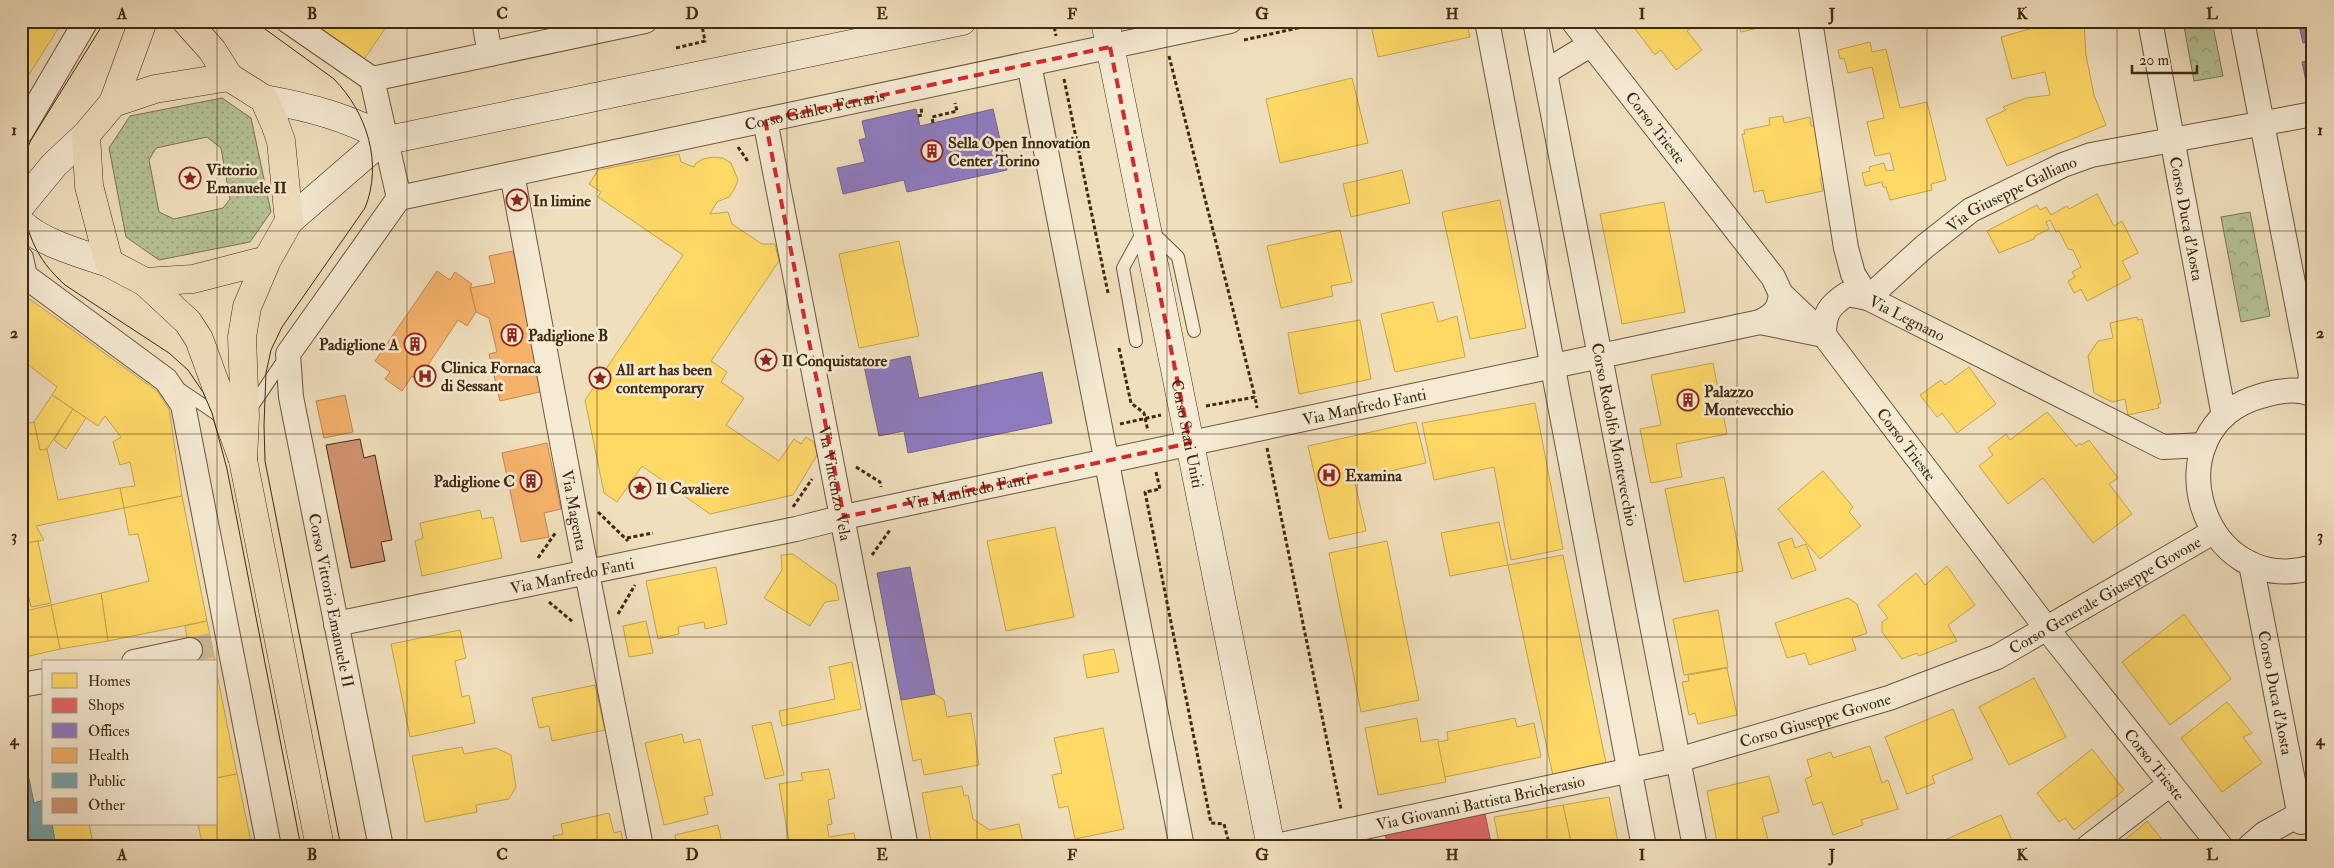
<svg xmlns="http://www.w3.org/2000/svg" width="2334" height="868" font-family="'IM FELL Double Pica',serif">
<defs>
<pattern id="grass-dots" width="8" height="8" patternUnits="userSpaceOnUse" patternTransform="scale(1.25)"><rect width="8" height="8" fill="#b5c395"/><path d="M2 2h.1M6 6h.1" fill="none" stroke="#959e78" stroke-width="1.8" stroke-linecap="round"/></pattern>
<pattern id="forest-crowns" width="20" height="18" patternUnits="userSpaceOnUse" patternTransform="scale(1.25)"><rect width="20" height="18" fill="#b5c395"/><path d="M2 6a3 3 0 1 1 6 0M12 15a3 3 0 1 1 6 0" fill="none" stroke="#959e78"/></pattern>
</defs>
<rect width="100%" height="100%" fill="#f0dfbd"/>
<filter id="stains"><feTurbulence type="fractalNoise" baseFrequency=".004" numOctaves="4"/><feColorMatrix values="0 0 0 0 .2 0 0 0 0 .09 0 0 0 0 .02 0 0 0 .5 -.17"/></filter>
<radialGradient id="worn" r=".72"><stop offset=".6" stop-color="#630" stop-opacity="0"/><stop offset="1" stop-color="#630" stop-opacity=".3"/></radialGradient>
<!-- grass -->
<path fill="url(#grass-dots)" stroke="#7b7652" fill-rule="evenodd" d="M222,98L251,118L271,212L250,242L159,260L126,237L109,148L130,116ZM207,137L221,148L230,199L223,208L174,219L159,212L149,160L156,148Z"/>
<!-- forest -->
<g fill="url(#forest-crowns)" stroke="#7b7652">
<polygon points="2183,21 2212,21 2223,76 2194,81"/>
<polygon points="2250,212 2270,316 2241,322 2221,217"/>
</g>
<!-- homes -->
<g fill="#ffd966" stroke="#c6a44c">
<polygon points="21,21 63,21 21,87"/>
<polygon points="303,21 390,21 363,61"/>
<polygon points="1370,21 1466,21 1470,37 1378,57"/>
<polygon points="1629,21 1700,21 1687,31 1702,50 1676,70 1661,50 1655,55"/>
<polygon points="1738,21 1789,21 1741,32"/>
<polygon points="2058,21 2084,21 2086,55 2094,95 2106,125 2007,166 1986,119 2006,110 2003,107 2026,98 2050,95 2045,72 2012,79 2001,37"/>
<polygon points="1870,42 1872,52 1886,49 1900,108 1927,102 1946,180 1931,184 1932,190 1890,200 1886,187 1883,187 1882,182 1865,186 1862,173 1870,171 1869,167 1884,163 1886,171 1894,170 1890,153 1875,156 1867,122 1884,118 1872,67 1848,73 1844,58 1840,59 1838,50"/>
<polygon points="1352,78 1368,143 1280,163 1266,99"/>
<polygon points="1783,116 1784,123 1810,117 1811,126 1817,125 1828,177 1820,178 1823,191 1766,203 1763,190 1754,192 1742,134 1745,134 1744,130 1770,125 1769,118"/>
<polygon points="679,154 681,162 694,167 696,163 703,159 713,157 723,158 731,163 738,180 735,188 729,197 717,202 710,214 728,212 732,224 762,244 775,244 779,261 711,361 727,372 721,382 744,398 726,425 779,461 794,439 801,444 806,437 814,442 817,455 793,495 710,514 642,466 617,502 604,493 585,400 683,255 598,197 601,192 589,184 598,170"/>
<polygon points="1402,170 1410,203 1351,217 1343,184"/>
<polygon points="2097,194 2114,226 2122,221 2138,253 2122,261 2131,278 2087,301 2081,289 2074,293 2068,281 2075,277 2072,272 2081,267 2073,250 2068,249 2059,231 2056,232 2050,220 2046,222 2049,229 2035,236 2034,239 1999,253 1987,231 2037,205 2040,210 2046,207 2051,215 2067,206 2069,209"/>
<polygon points="1500,200 1526,328 1470,339 1442,212"/>
<polygon points="1664,202 1685,312 1622,324 1600,214"/>
<polygon points="1340,230 1352,282 1331,286 1333,296 1281,308 1267,246"/>
<polygon points="899,241 919,336 859,348 839,254"/>
<polygon points="21,297 31,300 157,391 169,409 182,496 124,508 120,488 135,486 130,462 120,465 113,442 121,437 105,416 98,426 52,395 57,387 21,359"/>
<polygon points="1433,302 1438,322 1457,316 1465,357 1395,372 1381,314"/>
<polygon points="2137,317 2138,320 2142,319 2161,403 2158,404 2159,408 2128,415 2125,399 2112,402 2094,393 2088,356 2098,341 2113,338 2110,323"/>
<polygon points="1360,320 1371,379 1299,394 1288,333"/>
<polygon points="1713,363 1727,434 1676,444 1682,477 1651,483 1640,429 1661,425 1651,375"/>
<polygon points="1969,367 1996,404 1957,433 1942,413 1937,417 1920,395 1941,380 1945,385"/>
<polygon points="52,395 73,409 47,449 40,450 34,422"/>
<polygon points="1535,403 1563,549 1511,560 1494,467 1434,480 1422,423"/>
<polygon points="73,409 86,418 66,449 54,440"/>
<polygon points="2047,412 2076,446 2080,443 2081,445 2089,440 2118,478 2109,484 2132,514 2093,543 2043,478 2008,504 1979,466 1993,455 1988,448 2006,434 2010,440"/>
<polygon points="34,422 40,450 47,449 58,500 120,488 124,508 36,526 44,540 21,544 21,425"/>
<polygon points="1416,422 1426,463 1354,479 1366,531 1329,539 1308,446"/>
<polygon points="1823,471 1853,507 1849,512 1861,526 1820,559 1778,509"/>
<polygon points="1724,477 1743,571 1684,582 1665,489"/>
<polygon points="182,496 207,621 108,641 101,593 149,581 138,534 129,535 124,508"/>
<polygon points="480,510 482,519 493,517 502,558 422,576 415,541 423,538 420,523"/>
<polygon points="1499,522 1508,565 1450,576 1441,533"/>
<polygon points="1055,527 1074,617 1006,631 987,541"/>
<polygon points="1792,538 1795,548 1806,544 1816,570 1792,579 1778,543"/>
<polygon points="38,541 51,603 31,607 21,565 21,544"/>
<polygon points="1387,541 1419,700 1361,712 1329,553"/>
<polygon points="793,554 836,585 839,600 825,602 810,626 764,598 782,570 781,555"/>
<polygon points="1563,555 1606,763 1553,776 1508,565"/>
<polygon points="1947,566 1975,605 1948,625 1957,641 1919,656 1917,653 1902,659 1882,632 1882,622 1888,618 1878,605 1916,573 1925,585"/>
<polygon points="716,567 727,624 705,629 704,622 678,627 679,634 658,639 646,581"/>
<polygon points="101,593 108,641 60,649 51,605"/>
<polygon points="1848,598 1857,604 1867,633 1852,638 1856,650 1809,665 1805,653 1787,658 1775,623"/>
<polygon points="51,605 60,649 21,658 21,612"/>
<polygon points="1718,610 1728,667 1684,675 1673,619"/>
<polygon points="2184,614 2231,679 2170,725 2122,662"/>
<polygon points="207,621 215,662 191,662 185,626"/>
<polygon points="646,621 653,653 629,657 623,626"/>
<polygon points="460,630 466,658 455,661 462,697 469,695 475,723 410,737 391,644"/>
<polygon points="1114,649 1119,672 1087,678 1083,655"/>
<polygon points="852,662 861,709 782,726 779,711 835,699 829,667"/>
<polygon points="1727,668 1737,715 1698,724 1695,713 1689,715 1682,682 1689,681 1688,675"/>
<polygon points="216,669 237,774 216,778"/>
<polygon points="2034,678 2066,737 2009,765 1979,707"/>
<polygon points="595,685 605,730 552,741 549,726 539,728 532,698"/>
<polygon points="935,694 944,700 947,717 971,713 979,765 924,775 921,759 913,761 901,700"/>
<polygon points="2227,702 2252,733 2243,737 2262,763 2222,792 2181,738"/>
<polygon points="1953,709 1973,759 1932,776 1935,783 1907,794 1885,737"/>
<polygon points="1417,718 1421,742 1438,739 1446,782 1378,795 1365,728"/>
<polygon points="1515,718 1517,727 1534,723 1541,757 1445,777 1438,742 1448,740 1447,732"/>
<polygon points="771,722 784,775 765,779 752,726"/>
<polygon points="1103,728 1124,829 1075,839 1068,806 1059,808 1052,775 1062,773 1054,738"/>
<polygon points="682,734 684,743 700,739 713,795 704,797 708,814 664,825 645,743"/>
<polygon points="1870,746 1882,783 1888,780 1898,809 1861,820 1863,825 1833,835 1822,802 1813,805 1805,779 1812,776 1807,760 1831,752 1833,758"/>
<polygon points="462,747 464,754 496,748 511,755 516,787 509,799 476,805 477,812 425,822 412,756"/>
<polygon points="2092,749 2124,790 2074,830 2065,818 2059,822 2037,793"/>
<polygon points="829,769 835,798 828,800 832,824 827,825 829,837 854,833 857,847 790,847 779,784 803,780 801,773"/>
<polygon points="237,774 252,847 203,847 198,824 216,824 216,778"/>
<polygon points="1769,776 1779,812 1762,817 1770,847 1718,847 1707,791"/>
<polygon points="962,786 964,796 968,795 973,819 990,830 1019,824 1024,847 932,847 922,793"/>
<polygon points="1609,797 1619,847 1572,847 1563,805"/>
<polygon points="1563,805 1572,847 1500,847 1494,817"/>
<polygon points="609,813 614,833 621,831 624,847 556,847 553,836 563,834 561,824"/>
<polygon points="2001,815 2015,847 1929,847"/>
<polygon points="2147,821 2168,847 2116,847 2142,826"/>
<polygon points="52,824 89,824 94,847 56,847"/>
<polygon points="718,825 723,847 677,847 675,835"/>
</g>
<!-- shops -->
<polygon fill="#e06666" stroke="#b0544c" points="1485,814 1492,847 1388,847 1385,834"/>
<!-- offices -->
<g fill="#8e7cc3" stroke="#77638d">
<polygon points="2298,21 2313,21 2313,41 2303,43"/>
<polygon points="2313,60 2313,85 2307,86 2302,62"/>
<polygon points="916,109 920,126 993,109 1007,170 907,192 904,180 843,194 837,168 865,162 859,140 866,138 862,121"/>
<polygon points="910,356 919,398 1042,372 1052,423 908,453 904,431 879,436 864,366"/>
<polygon points="910,567 935,694 901,700 877,573"/>
</g>
<!-- health -->
<g fill="#f6b26b" stroke="#c0894f">
<polygon points="513,251 544,391 500,401 489,354 497,352 489,318 476,312 470,288 495,283 489,256"/>
<polygon points="437,271 450,280 455,272 472,284 470,288 476,312 467,326 458,320 428,365 434,369 424,385 412,376 402,391 385,379 390,372 375,361"/>
<polygon points="345,395 353,432 324,438 316,401"/>
<polygon points="547,443 561,509 544,513 549,537 521,542 502,453"/>
</g>
<!-- public -->
<polygon fill="#76a5af" stroke="#66807f" points="21,740 34,803 44,800 44,824 52,824 56,847 21,847"/>
<!-- building -->
<polygon fill="#d19473" stroke="#41290e" points="360,439 364,458 375,455 392,540 381,542 385,561 351,568 326,445"/>
<g fill="none" stroke-linecap="round" stroke-linejoin="round">
<!-- street-tunnel -->
<polyline stroke="#cdbb9a" stroke-width="24" stroke-dasharray="24 12" stroke-linecap="butt" points="190,650 212,645"/>
<!-- lane casing -->
<g stroke="#6d563a" stroke-width="14">
<g id="lane">
<polyline points="1136,341 1123,268 1146,226 1178,257 1194,331"/>
<polyline points="178,388 224,419"/>
<polyline points="249,411 287,355"/>
</g>
</g>
<!-- street casing -->
<g stroke="#6d563a" stroke-width="26">
<g id="street">
<path id="s1" d="M288,21L372,79L399,198L288,354L291,397L381,847"/>
<polyline points="484,21 490,54"/>
<polyline points="1487,21 1644,847"/>
<path id="s2" d="M1535,21L1695,847"/>
<path id="s3" d="M1573,21L1773,277L1781,294L1824,335L2047,629L2221,847"/>
<path id="s4" d="M1810,21L1846,248L1853,274L1868,298L2163,447L2204,445"/>
<path id="s5" d="M2150,21L2224,416"/>
<polyline points="2242,21 2311,375 2308,393"/>
<polyline points="1029,64 1182,847"/>
<polyline points="1545,72 1590,45"/>
<polyline points="372,79 645,21"/>
<path id="s6" d="M765,120L906,847"/>
<polyline points="21,132 86,21"/>
<path id="s7" d="M512,174L576,517L641,847"/>
<path id="s8" d="M399,198L1230,21"/>
<polyline points="21,258 25,276 166,380 183,405 269,847"/>
<path id="s9" d="M1868,298L1924,247L1971,210L2063,165L2091,155L2313,114"/>
<polyline points="1760,322 1824,335"/>
<path d="M1824,335C1824,313 1829,306 1847,294L1868,298"/>
<path d="M2313,394C2297,388 2277,391 2261,396C2149,427 2200,601 2313,567"/>
<path id="s10" d="M2251,564L2301,822"/>
<path id="s11" d="M336,624L796,529L844,517L1760,322C1774,315 1779,310 1781,294"/>
<polyline points="134,662 190,650"/>
<polyline points="21,685 44,681"/>
<path id="s12" d="M1271,847L1678,760L1889,698L1997,657L2213,532"/>
<polyline points="2088,847 2170,784"/>
<polyline points="2249,847 2264,834 2313,807"/>
</g>
</g>
<!-- secondary casing -->
<g stroke="#41290e" stroke-width="29">
<g id="secondary">
<path id="s13" d="M1105,21L1271,847"/>
<path d="M264,99C308,107 349,117 388,140"/>
<polyline points="21,205 54,165 86,135"/>
<polyline points="289,221 371,150 388,140 962,21"/>
<path d="M21,223C41,243 82,254 109,263"/>
</g>
</g>
<!-- primary casing -->
<g stroke="#41290e" stroke-width="29">
<g id="primary">
<polyline points="186,21 212,50 229,77"/>
<polyline points="113,103 143,21"/>
<polyline points="145,282 188,322 199,339 243,460 320,847"/>
<polyline points="243,460 245,417 242,337 247,307 267,260 289,221 281,141 275,124 264,99 229,77 155,89 113,103 86,135 89,186 109,263 145,282 193,279 267,260"/>
</g>
</g>
<!-- path -->
<g stroke="#41290e" stroke-width="3" stroke-dasharray="4 2.5" stroke-linecap="butt">
<polyline points="1053,21 1056,36"/>
<polyline points="1244,40 1329,21"/>
<polyline points="676,48 705,41 701,21"/>
<polyline points="1169,56 1255,397"/>
<polyline points="1064,79 1108,293"/>
<polyline points="918,116 922,115 921,108"/>
<polyline points="933,123 932,117 957,111 955,103"/>
<polyline points="738,147 749,163"/>
<polyline points="1119,348 1131,403 1144,413 1148,431"/>
<polyline points="1206,406 1255,397 1257,408"/>
<polyline points="1120,424 1161,415"/>
<polyline points="1267,448 1341,809"/>
<polyline points="856,467 880,482 881,487"/>
<polyline points="1156,472 1160,489 1145,492 1211,823 1224,824 1230,847"/>
<polyline points="793,507 812,479"/>
<polyline points="598,512 628,541"/>
<polyline points="627,538 653,533"/>
<polyline points="872,555 890,530"/>
<polyline points="538,558 556,532"/>
<polyline points="549,602 573,622"/>
<polyline points="618,614 635,585"/>
<polyline points="1152,847 1153,847"/>
</g>
<!-- lane -->
<use href="#lane" stroke="#f5ead4" stroke-width="12"/>
<!-- street -->
<use href="#street" stroke="#f5ead4" stroke-width="24"/>
<!-- secondary -->
<use href="#secondary" stroke="#f5ead4" stroke-width="28"/>
<!-- primary -->
<use href="#primary" stroke="#f0dfbd" stroke-width="28"/>
<!-- tram -->
<g stroke="#41290e" stroke-width="1">
<path d="M254,21L334,79C367,113 383,163 365,208L282,327L271,350L266,373L264,425L265,461L341,847"/>
<polyline points="21,175 23,158 31,140 105,21"/>
<path d="M21,191C25,231 35,258 65,285L169,353L188,370L203,392L212,413L227,469L301,847"/>
</g>
</g>
<!-- marked area -->
<path fill="none" stroke="#d62828" stroke-width="4" stroke-dasharray="10 6" stroke-linejoin="round" d="M1110,47L1190,443L844,517L765,120Z"/>
<!-- grid -->
<path fill="none" stroke="#41290e" stroke-width="1" stroke-opacity="0.55" d="M217,21V847M407,21V847M597,21V847M787,21V847M977,21V847M1167,21V847M1357,21V847M1547,21V847M1737,21V847M1927,21V847M2117,21V847M21,231H2313M21,434H2313M21,637H2313"/>
<!-- icons -->
<defs>
<g id="building-ring" transform="scale(1.125)"><circle r="9.5" fill="#f5ead4" stroke="#8f2418" stroke-width="1.5"/><path d="M-4-6H4V6H1V3H-1V6H-4ZM-2.5-4.3h1.7v1.8h-1.7ZM.8-4.3h1.7v1.8H.8ZM-2.5-1h1.7V.8h-1.7ZM.8-1h1.7V.8H.8Z" fill="#8f2418"/></g>
<g id="sight-ring" transform="scale(1.125)"><circle r="9.5" fill="#f5ead4" stroke="#8f2418" stroke-width="1.5"/><path d="M0-6L1.8-2.2L6-1.7L2.9 1.2L3.7 5.4L0 3.3L-3.7 5.4L-2.9 1.2L-6-1.7L-1.8-2.2Z" fill="#8f2418"/></g>
<g id="hospital-ring" transform="scale(1.125)"><circle r="9.5" fill="#f5ead4" stroke="#8f2418" stroke-width="1.5"/><path d="M-5-5h3v3.5h4V-5h3V5h-3V1.5h-4V5h-3Z" fill="#8f2418"/></g>
</defs>
<g fill-rule="evenodd">
<use href="#building-ring" x="932" y="151"/>
<use href="#sight-ring" x="190" y="178"/>
<use href="#sight-ring" x="517" y="200"/>
<use href="#building-ring" x="512" y="335"/>
<use href="#building-ring" x="415" y="344"/>
<use href="#sight-ring" x="766" y="360"/>
<use href="#hospital-ring" x="425" y="376"/>
<use href="#sight-ring" x="600" y="378"/>
<use href="#building-ring" x="1688" y="400"/>
<use href="#hospital-ring" x="1329" y="475"/>
<use href="#building-ring" x="531" y="481"/>
<use href="#sight-ring" x="640" y="488"/>
</g>
<g text-anchor="middle" stroke-width="5" stroke-linejoin="round" paint-order="stroke">
<!-- street labels -->
<g font-size="16" fill="#41290e" stroke="#f5ead4">
<text dy="6" stroke="none"><textPath href="#s8" startOffset="425">Corso Galileo Ferraris</textPath></text>
<text dy="6" stroke="none"><textPath href="#s3" startOffset="135">Corso Trieste</textPath></text>
<text dy="6" stroke="none"><textPath href="#s9" startOffset="179">Via Giuseppe Galliano</textPath></text>
<text dy="6" stroke="none"><textPath href="#s5" startOffset="201">Corso Duca d'Aosta</textPath></text>
<text dy="6" stroke="none"><textPath href="#s4" startOffset="329">Via Legnano</textPath></text>
<text dy="6" stroke="none"><textPath href="#s11" startOffset="1051">Via Manfredo Fanti</textPath></text>
<text dy="6" stroke="none"><textPath href="#s13" startOffset="421">Corso Stati Uniti</textPath></text>
<text dy="6" stroke="none"><textPath href="#s2" startOffset="421">Corso Rodolfo Montevecchio</textPath></text>
<text dy="6" stroke="none"><textPath href="#s3" startOffset="540">Corso Trieste</textPath></text>
<text dy="6" stroke="none"><textPath href="#s6" startOffset="370">Via Vincenzo Vela</textPath></text>
<text dy="6" stroke="none"><textPath href="#s11" startOffset="646">Via Manfredo Fanti</textPath></text>
<text dy="6" stroke="none"><textPath href="#s7" startOffset="342">Via Magenta</textPath></text>
<text dy="6" stroke="none"><textPath href="#s11" startOffset="241">Via Manfredo Fanti</textPath></text>
<text dy="6" stroke="none"><textPath href="#s12" startOffset="876">Corso Generale Giuseppe Govone</textPath></text>
<text dy="6" stroke="none"><textPath href="#s1" startOffset="666">Corso Vittorio Emanuele II</textPath></text>
<text dy="6" stroke="none"><textPath href="#s10" startOffset="131">Corso Duca d'Aosta</textPath></text>
<text dy="6" stroke="none"><textPath href="#s12" startOffset="559">Corso Giuseppe Govone</textPath></text>
<text dy="6" stroke="none"><textPath href="#s3" startOffset="945">Corso Trieste</textPath></text>
<text dy="6" stroke="none"><textPath href="#s12" startOffset="214">Via Giovanni Battista Bricherasio</textPath></text>
</g>
<!-- poi labels -->
<g font-size="16" font-weight="bold" fill="#41290e" stroke="#f5ead4" text-anchor="start">
<text x="948" y="148">Sella Open Innovation<tspan x="948" dy="18">Center Torino</tspan></text>
<text x="206" y="175">Vittorio<tspan x="206" dy="18">Emanuele II</tspan></text>
<text x="533" y="206">In limine</text>
<text x="528" y="341">Padiglione B</text>
<text x="399" y="350" text-anchor="end">Padiglione A</text>
<text x="782" y="366">Il Conquistatore</text>
<text x="441" y="373">Clinica Fornaca<tspan x="441" dy="18">di Sessant</tspan></text>
<text x="616" y="375">All art has been<tspan x="616" dy="18">contemporary</tspan></text>
<text x="1704" y="397">Palazzo<tspan x="1704" dy="18">Montevecchio</tspan></text>
<text x="1345" y="481">Examina</text>
<text x="515" y="487" text-anchor="end">Padiglione C</text>
<text x="656" y="494">Il Cavaliere</text>
</g>
</g>
<!-- margin -->
<rect width="2334" height="868" fill="none" stroke="#f0dfbd" stroke-width="55"/>
<!-- legend -->
<rect x="42" y="660" width="175" height="165" fill="#f5ead4" stroke="#ad9d85"/>
<rect x="52" y="673" width="25" height="15" fill="#ffd966" stroke="#ad9d85"/>
<text x="88" y="686" font-size="15" fill="#41290e">Homes</text>
<rect x="52" y="698" width="25" height="15" fill="#e06666" stroke="#ad9d85"/>
<text x="88" y="710" font-size="15" fill="#41290e">Shops</text>
<rect x="52" y="723" width="25" height="15" fill="#8e7cc3" stroke="#ad9d85"/>
<text x="88" y="736" font-size="15" fill="#41290e">Offices</text>
<rect x="52" y="748" width="25" height="15" fill="#f6b26b" stroke="#ad9d85"/>
<text x="88" y="760" font-size="15" fill="#41290e">Health</text>
<rect x="52" y="773" width="25" height="15" fill="#76a5af" stroke="#ad9d85"/>
<text x="88" y="786" font-size="15" fill="#41290e">Public</text>
<rect x="52" y="798" width="25" height="15" fill="#d19473" stroke="#ad9d85"/>
<text x="88" y="810" font-size="15" fill="#41290e">Other</text>
<!-- scale -->
<path d="M2132 65v8h65v-8" fill="none" stroke="#41290e" stroke-width="2.5"/>
<text x="2139" y="65" font-size="15" fill="#41290e" stroke="#f5ead4" stroke-width="4" paint-order="stroke">20 m</text>
<rect x="28" y="28" width="2278" height="812" fill="none" stroke="#41290e" stroke-width="2"/>
<g font-size="16" text-anchor="middle" font-weight="bold" fill="#41290e">
<text x="122" y="19">A</text>
<text x="312" y="19">B</text>
<text x="502" y="19">C</text>
<text x="692" y="19">D</text>
<text x="882" y="19">E</text>
<text x="1072" y="19">F</text>
<text x="1262" y="19">G</text>
<text x="1452" y="19">H</text>
<text x="1642" y="19">I</text>
<text x="1832" y="19">J</text>
<text x="2022" y="19">K</text>
<text x="2212" y="19">L</text>
<text x="14" y="135">1</text>
<text x="2320" y="135">1</text>
<text x="14" y="338">2</text>
<text x="2320" y="338">2</text>
<text x="14" y="541">3</text>
<text x="2320" y="541">3</text>
<text x="14" y="745">4</text>
<text x="2320" y="745">4</text>
<text x="122" y="860">A</text>
<text x="312" y="860">B</text>
<text x="502" y="860">C</text>
<text x="692" y="860">D</text>
<text x="882" y="860">E</text>
<text x="1072" y="860">F</text>
<text x="1262" y="860">G</text>
<text x="1452" y="860">H</text>
<text x="1642" y="860">I</text>
<text x="1832" y="860">J</text>
<text x="2022" y="860">K</text>
<text x="2212" y="860">L</text>
</g>
<rect width="100%" height="100%" filter="url(#stains)"/>
<rect width="100%" height="100%" fill="url(#worn)"/>
</svg>
